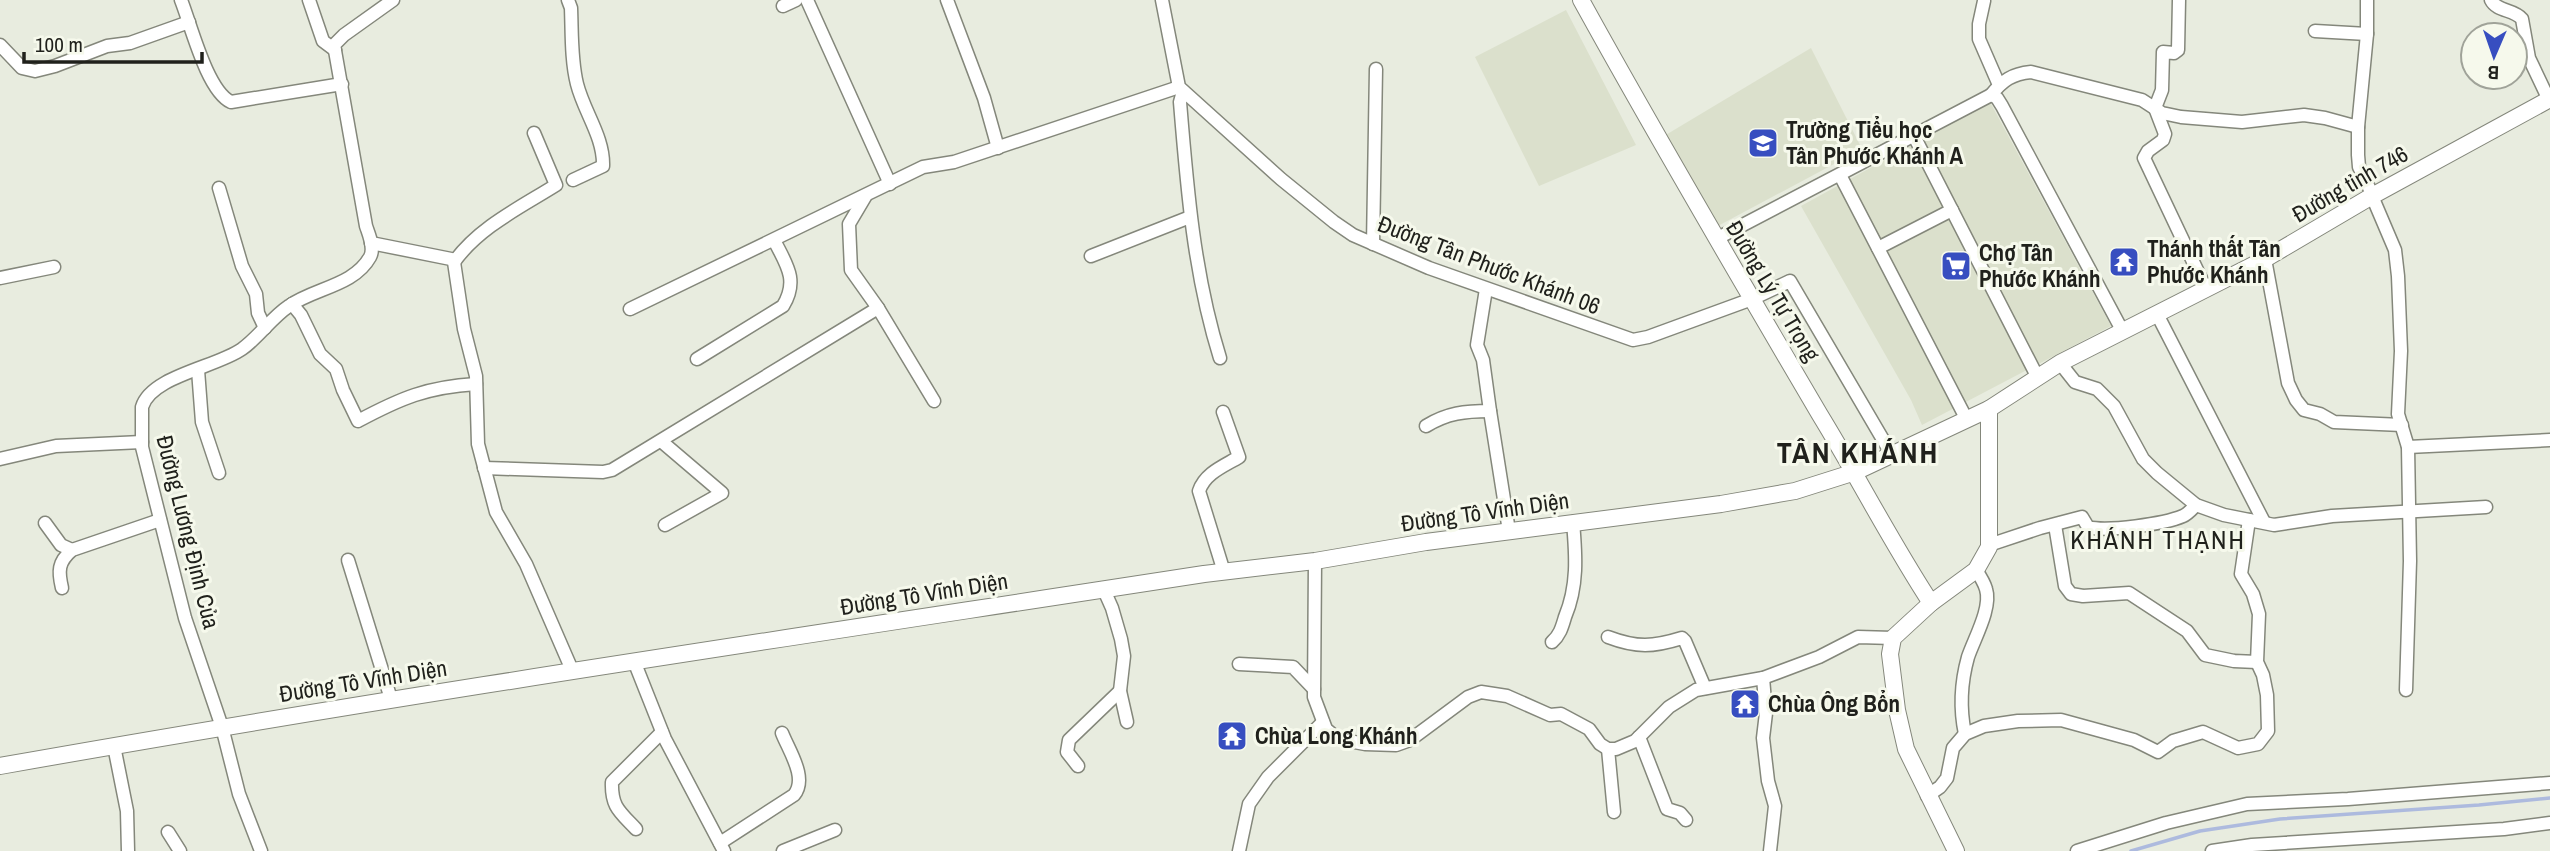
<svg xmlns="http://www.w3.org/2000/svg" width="2550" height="851" font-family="'Archivo Narrow',sans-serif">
<rect width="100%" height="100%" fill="#e8ecdf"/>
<!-- built -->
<g fill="#dbe0cc">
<polygon points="1566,10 1636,145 1539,186 1475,57"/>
<polygon points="1811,48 1862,149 1716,227 1664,136"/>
<polygon points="1990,102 2111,326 1922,425 1911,400 1801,206"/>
</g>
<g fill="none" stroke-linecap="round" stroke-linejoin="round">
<!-- stream -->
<polyline stroke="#adbade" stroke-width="3.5" points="2131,851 2200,831 2280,819 2479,805 2550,798"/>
<!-- minor casing -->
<g stroke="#84877b" stroke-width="15">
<g id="minor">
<path d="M181,0C191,25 207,91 231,102L342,84"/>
<polyline points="309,0 323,41 335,50"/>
<path d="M568,0L571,8C572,33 571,60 577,84C584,112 604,137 603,166L573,180"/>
<polyline points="807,0 890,184"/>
<polyline points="947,0 984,98 998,148"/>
<polyline points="1162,0 1179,87 1281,179 1334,222 1353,235 1429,268 1633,340 1648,337 1752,299 1790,281 1892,455"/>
<polyline points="2179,0 2178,50 2174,53 2163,52 2162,90 2155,108 2165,134 2163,140 2148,151 2144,158 2206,289"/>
<polyline points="2367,0 2367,34 2358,127 2358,155 2359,167 2373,196"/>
<path d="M2491,0C2497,12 2514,9 2522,19L2529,58L2549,100"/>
<polyline points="1984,1 1979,24 1979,39 1999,85"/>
<polyline points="783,6 796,0"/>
<polyline points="2315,31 2367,34"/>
<polyline points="0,45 22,68 35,71 55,66 107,46 130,43 189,22"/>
<path d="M1183,91L1180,102C1187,188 1194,275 1220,358"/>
<path d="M1991,95C2003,80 2012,74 2031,72L2142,100L2162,113L2181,117L2242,122L2304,115L2325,118L2358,127"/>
<polyline points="1914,136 2037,376"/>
<polyline points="1840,175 1967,420"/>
<polyline points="219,188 242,266 256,294 258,313 265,328"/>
<polyline points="2372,196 2395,250 2398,276 2401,351 2398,414 2408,447 2410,561 2406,690"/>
<polyline points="865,197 849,224 851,270 878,308 934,401"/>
<polyline points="1716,239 1991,95 1997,98 2002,106 2123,332"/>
<polyline points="371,243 451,259 454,262 464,329 476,376 478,444 496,512 526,564 572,670"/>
<polyline points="1373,244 1376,69"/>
<polyline points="1878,248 1952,210"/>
<polyline points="1091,256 1190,217"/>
<polyline points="2265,259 2288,383 2296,400 2304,410 2320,414 2334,422 2402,425"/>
<path d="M454,262C479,227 521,207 556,185L534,133"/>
<polyline points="0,278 54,267"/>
<path d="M292,304L301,315L320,354L336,369L343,390L358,421C401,398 427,387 476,384"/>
<polyline points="630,309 923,167 954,162 1179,87"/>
<polyline points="2157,314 2264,522"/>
<path d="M697,359L783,306C799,280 786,264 774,240"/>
<polyline points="2060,363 2075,382 2097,389 2114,406 2143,459 2157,473 2196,505 2224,515 2274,525 2332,516 2486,507"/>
<polyline points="198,370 202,422 219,473"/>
<polyline points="1490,411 1509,531"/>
<path d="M1223,412L1239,457C1224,466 1205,473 1199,491L1224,572"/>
<path d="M1426,426C1447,413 1465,411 1490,411L1483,360L1477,345L1486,289"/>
<polyline points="661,441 722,493 665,525"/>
<polyline points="2408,447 2550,440"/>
<polyline points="0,459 56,446 142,442"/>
<polyline points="484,468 603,472 612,470 878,308"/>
<polyline points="45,523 61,545 72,550"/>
<polyline points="2055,525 2065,586 2071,594 2083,596 2129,593 2187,631 2205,655 2234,661 2257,662"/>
<path d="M1989,545L2040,528L2082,517L2088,527C2107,532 2164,524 2183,516C2188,514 2192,509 2196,505"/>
<polyline points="348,560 391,699"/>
<polyline points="1315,561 1314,697 1326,729 1338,739 1365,744 1396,745 1410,740 1468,697 1481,692 1507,696 1550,715 1561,714 1589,729 1600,744 1608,749 1616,749 1635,741 1669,707 1696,690 1763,678 1819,657 1858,637 1893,638"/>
<path d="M62,588C58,571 58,562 72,550L160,520"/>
<polyline points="1104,590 1112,608 1121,639 1124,656 1120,691 1127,722"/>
<path d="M1608,637C1637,648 1653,647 1682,638L1685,641L1705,688"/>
<path d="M1552,642C1560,635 1562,627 1565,617C1578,586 1576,556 1573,522"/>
<polyline points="634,661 665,739 724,851"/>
<polyline points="1239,664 1293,667 1314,689"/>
<polyline points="1763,678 1766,713 1763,738 1768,781 1775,806 1770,851"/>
<path d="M1965,734C1960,710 1961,682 1968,657C1974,639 1992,608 1986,589C1984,582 1980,576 1976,570"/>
<polyline points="1639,737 1667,809 1680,813 1686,820"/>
<polyline points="114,746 127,811 128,851"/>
<polyline points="1608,749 1614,812"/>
<polyline points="1078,766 1067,752 1069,740 1120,691"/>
<polyline points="1927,796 1940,787 1947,778 1953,748 1965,734 1984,726 2018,721 2061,720 2134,740 2158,752 2173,741 2203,732 2238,748 2258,744 2268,731 2267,695 2263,675 2257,662 2259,614 2253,594 2241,574 2249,520"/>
<path d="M636,829C620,812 611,807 612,782L662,732"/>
<polyline points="168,832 180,851"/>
<path d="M720,843L794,795C808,778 789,751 782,733"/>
<path d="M261,851L239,794L222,727L185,618L142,447V407C151,376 217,367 242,349C259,337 271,318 289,306C314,288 354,286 370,257C375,248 369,235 366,226L334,45L344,35L393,0"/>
<polyline points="783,851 835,830"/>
<polyline points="1239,851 1249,804 1268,777 1323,722"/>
<polyline points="2077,851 2166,823 2247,804 2348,799 2550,783"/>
<polyline points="2212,851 2252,845 2504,829 2550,823"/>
</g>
</g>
<!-- major casing -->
<g stroke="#84877b" stroke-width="18">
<g id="major">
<path d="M1581,0C1658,140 1739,277 1820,415C1858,477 1891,542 1931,603"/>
<path d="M0,766C400,695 802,636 1204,574L1315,561L1426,542L1721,504L1795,491L1855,472L1989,409L2060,363L2265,259L2372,196L2550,99"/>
<polyline points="1956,851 1906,749 1897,710 1890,654 1893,638 1931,603 1976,570 1989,547 1989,409"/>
</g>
</g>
<!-- minor -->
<use href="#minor" stroke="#fff" stroke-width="12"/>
<!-- major -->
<use href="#major" stroke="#fff" stroke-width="16"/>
</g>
<!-- icons -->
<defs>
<g id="school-square" transform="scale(1.575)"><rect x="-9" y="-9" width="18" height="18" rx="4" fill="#374ec0" stroke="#f6f9ec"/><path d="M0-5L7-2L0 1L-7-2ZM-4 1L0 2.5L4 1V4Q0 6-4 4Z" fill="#fff"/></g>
<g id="temple-square" transform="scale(1.575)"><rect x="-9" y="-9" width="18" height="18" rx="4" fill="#374ec0" stroke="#f6f9ec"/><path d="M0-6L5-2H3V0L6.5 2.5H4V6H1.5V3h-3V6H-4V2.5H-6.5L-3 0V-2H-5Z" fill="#fff"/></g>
<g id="supermarket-square" transform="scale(1.575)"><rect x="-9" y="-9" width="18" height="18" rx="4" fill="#374ec0" stroke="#f6f9ec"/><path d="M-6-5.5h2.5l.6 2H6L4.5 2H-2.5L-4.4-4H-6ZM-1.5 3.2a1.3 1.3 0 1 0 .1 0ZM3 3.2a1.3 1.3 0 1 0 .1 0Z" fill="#fff"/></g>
</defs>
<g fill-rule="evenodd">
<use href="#school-square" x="1763" y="143"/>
<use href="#temple-square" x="2124" y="262"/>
<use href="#supermarket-square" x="1956" y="266"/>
<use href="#temple-square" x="1745" y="704"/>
<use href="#temple-square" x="1232" y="736"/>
</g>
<g text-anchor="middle" stroke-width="6" stroke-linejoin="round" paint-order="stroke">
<!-- poi labels -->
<g font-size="23" font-weight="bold" fill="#20211c" stroke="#f6f9ec" text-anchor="start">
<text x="1786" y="138">Trường Tiểu học<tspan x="1786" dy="26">Tân Phước Khánh A</tspan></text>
<text x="2147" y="257">Thánh thất Tân<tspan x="2147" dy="26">Phước Khánh</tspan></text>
<text x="1979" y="261">Chợ Tân<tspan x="1979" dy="26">Phước Khánh</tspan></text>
<text x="1768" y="712">Chùa Ông Bổn</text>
<text x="1255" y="744">Chùa Long Khánh</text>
</g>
<!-- street labels -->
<g font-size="23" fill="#20211c" stroke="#f6f9ec">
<text transform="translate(2350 184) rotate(-30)" y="8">Đường tỉnh 746</text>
<text transform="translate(1489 265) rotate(21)" y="8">Đường Tân Phước Khánh 06</text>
<text transform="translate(1773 291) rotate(59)" y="8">Đường Lý Tự Trọng</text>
<text transform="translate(1485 512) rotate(-8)" y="8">Đường Tô Vĩnh Diện</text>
<text transform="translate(188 532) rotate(76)" y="8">Đường Lương Định Của</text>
<text transform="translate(924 594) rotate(-9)" y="8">Đường Tô Vĩnh Diện</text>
<text transform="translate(363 681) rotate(-9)" y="8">Đường Tô Vĩnh Diện</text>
</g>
<!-- quarter labels -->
<g font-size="26" letter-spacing="2" fill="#20211c" stroke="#f6f9ec">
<text x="2158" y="549">KHÁNH THẠNH</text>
</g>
<!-- district labels -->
<g font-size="30" font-weight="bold" letter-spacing="2" fill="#20211c" stroke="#f6f9ec">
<text x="1858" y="463">TÂN KHÁNH</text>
</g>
</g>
<!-- north arrow -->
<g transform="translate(2494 56) rotate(182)"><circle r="33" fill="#f6f9ec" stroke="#a0a399" stroke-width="2"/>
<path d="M0-5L12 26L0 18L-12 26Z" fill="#374ec0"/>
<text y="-10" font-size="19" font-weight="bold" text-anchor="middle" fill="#20211c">B</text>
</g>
<!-- scale -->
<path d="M24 52v10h178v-10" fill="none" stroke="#20211c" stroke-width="3.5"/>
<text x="35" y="52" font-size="21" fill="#20211c" stroke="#f6f9ec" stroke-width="5" paint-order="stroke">100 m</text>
</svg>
